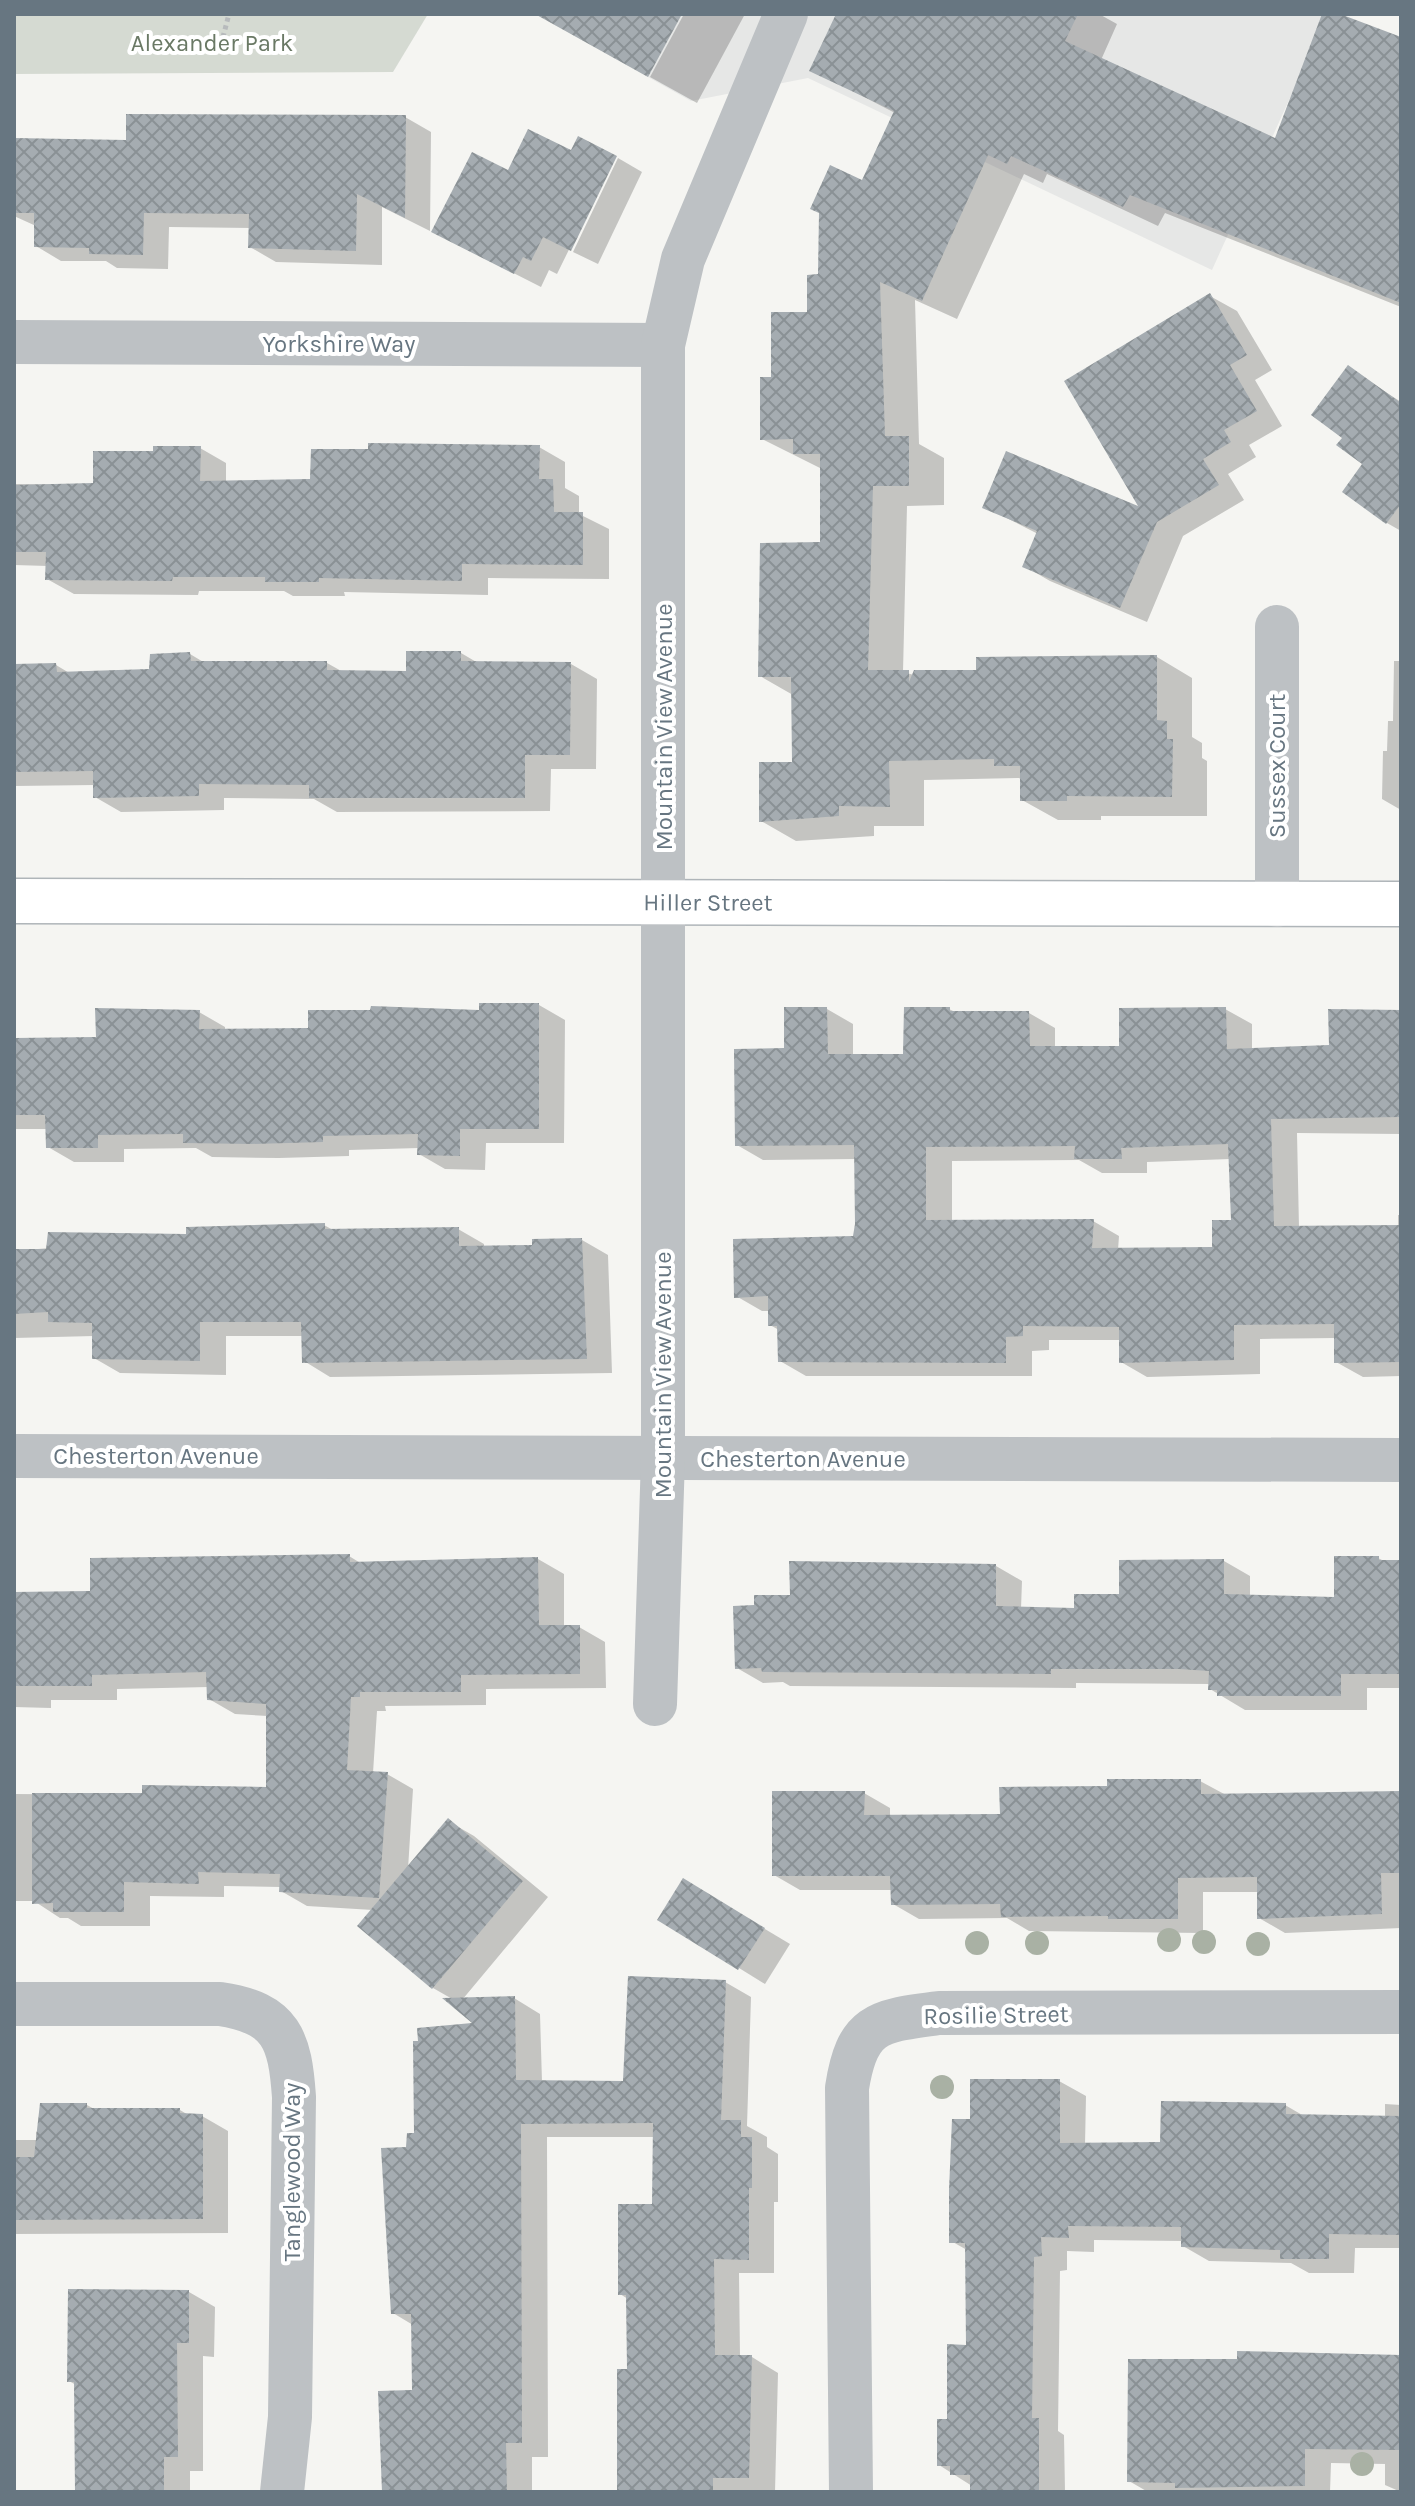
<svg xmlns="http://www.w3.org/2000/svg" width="1415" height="2506" font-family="Karla,sans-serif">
<defs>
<pattern id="building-cross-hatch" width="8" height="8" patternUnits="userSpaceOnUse" patternTransform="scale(2)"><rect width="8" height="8" fill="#a5acb1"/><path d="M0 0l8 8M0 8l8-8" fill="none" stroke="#8a9195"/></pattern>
</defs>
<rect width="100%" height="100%" fill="#f5f5f2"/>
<!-- built -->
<polygon fill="#e6e7e6" points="535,14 1328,14 1212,270 808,78 691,101"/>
<!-- green -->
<polygon fill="#d5dad2" points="14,14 428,14 393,72 14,74"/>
<!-- shadow -->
<g fill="#0003" fill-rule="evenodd">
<polygon points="684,14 745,14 697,103 650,77"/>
<polygon points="838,14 1099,14 1117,24 1101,60 1276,140 1324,14 1334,14 1401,39 1401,307 1165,213 1158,226 1047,174 1043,183 1024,174 957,319 915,300 919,444 944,458 944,505 907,506 903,672 914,675 978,672 1157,657 1192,678 1192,737 1202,743 1202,758 1207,761 1207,816 1101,816 1101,820 1058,820 1022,800 1022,780 1019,778 924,780 924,826 874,826 874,836 796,841 761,821 794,764 793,695 760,676 822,544 822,469 762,439 773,379 809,314 820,276 895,113 812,70"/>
<polygon points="405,117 431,132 430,231 382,207 382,265 276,262 250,247 251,228 169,227 168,269 117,268 106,261 61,261 36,246 36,226 14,216 14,140 128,142"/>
<polygon points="571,153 615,156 557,274 549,270 541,287 460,246 509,173"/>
<polygon points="618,158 642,172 598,264 573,252"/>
<polygon points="1210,296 1237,311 1272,370 1255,380 1282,426 1249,445 1256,457 1228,474 1244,500 1183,536 1147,622 1050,581 1024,566 1038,534 985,507 1143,510"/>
<polygon points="1349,368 1401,402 1401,531 1387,523 1365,464 1344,437"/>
<polygon points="539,447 565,462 565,488 579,496 579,514 609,529 609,579 488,578 488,595 344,592 345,596 293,596 284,591 199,591 198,595 74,594 47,579 48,566 14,565 14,484 95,485 155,453 200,448 226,463 226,482 312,481"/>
<polygon points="461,653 478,663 571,664 597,679 596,769 551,769 550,811 337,812 314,799 224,798 224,810 121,812 95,797 95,785 14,786 14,666 56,665 71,674 151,671 190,654 205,663 327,663 343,672 408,673"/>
<polygon points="1394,661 1401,661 1401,810 1382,799 1383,751 1387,751 1388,721 1393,721"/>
<polygon points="539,1005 565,1020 564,1143 486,1143 485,1170 445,1169 419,1154 419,1148 349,1150 349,1156 279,1158 212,1157 196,1148 124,1149 124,1162 74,1162 48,1147 47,1129 14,1129 14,1040 98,1039 199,1012 225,1027 225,1031 310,1030"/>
<path d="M827,1009L853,1024V1056H905L949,1009L957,1013H1029L1055,1028V1048H1121L1225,1009L1252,1024V1050L1331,1047L1330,1011L1401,1010V1134L1297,1133L1299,1228L1398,1227V1215H1401V1376L1363,1377L1336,1362V1338L1260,1339V1374L1147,1377L1121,1362V1340H1049V1350L1032,1351V1376H806L780,1361L779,1330L770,1325V1311H762L736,1296L855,1238L856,1159L763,1160L737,1145L786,1050ZM1230,1159L1233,1222L1214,1249L1118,1250L1119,1236L1093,1221L952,1222V1161L1079,1160L1102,1173H1147V1162Z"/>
<polygon points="324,1225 333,1230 458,1229 484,1244 484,1248 534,1247 582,1240 608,1255 612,1373 330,1377 304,1361 303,1336 226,1336 226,1375 120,1373 94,1358 94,1336 14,1338 14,1251"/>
<polygon points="349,1556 362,1564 538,1559 564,1574 564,1627 579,1627 605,1642 606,1688 486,1689 486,1705 385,1706 386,1711 377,1711 373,1773 387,1774 413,1789 408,1869 448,1821 474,1836 548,1897 462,2000 514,1998 540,2014 542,2082 625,2083 725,1982 751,1997 747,2126 767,2137 767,2147 778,2154 778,2202 774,2202 774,2273 739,2273 740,2357 752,2357 778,2373 775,2492 623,2492 629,2371 628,2299 620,2294 654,2206 655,2137 547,2137 548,2457 532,2457 532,2492 384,2492 414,2392 413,2325 393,2313 408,2149 477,2025 454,2000 433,1988 373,1910 307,1906 281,1891 281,1887 224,1886 224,1897 150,1896 150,1926 81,1926 68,1918 60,1918 34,1901 14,1901 14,1794 144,1795 268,1789 268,1716 235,1714 209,1699 209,1687 117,1689 117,1700 51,1700 51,1708 14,1707 14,1594 92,1593"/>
<polygon points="1378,1558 1386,1562 1401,1562 1401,1688 1367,1688 1367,1710 1245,1710 1210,1689 1210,1684 1076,1683 1076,1688 790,1686 783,1682 763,1683 737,1668 756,1607 793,1597 996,1566 1022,1581 1021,1609 1076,1610 1224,1561 1250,1576 1250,1597 1336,1599"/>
<polygon points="1200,1781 1226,1795 1401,1793 1401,1928 1285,1933 1259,1918 1259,1892 1203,1892 1203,1933 1029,1931 1007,1918 919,1919 893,1904 892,1890 800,1890 774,1875 864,1793 890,1808 890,1817 1002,1816 1109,1788"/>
<polygon points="710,1896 790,1944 765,1984 660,1919"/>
<polygon points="1059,2081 1086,2096 1085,2145 1162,2144 1285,2105 1304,2116 1385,2117 1385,2104 1401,2105 1401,2248 1355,2248 1354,2273 1309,2273 1291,2263 1209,2261 1183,2246 1183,2241 1094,2240 1094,2252 1067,2251 1067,2270 1060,2271 1058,2431 1064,2435 1065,2492 972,2492 972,2486 939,2465 968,2347 967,2250 951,2241 972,2121"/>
<polygon points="87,2105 96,2110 180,2110 190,2116 202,2116 228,2131 228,2233 14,2234 14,2140 36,2140 36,2132"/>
<polygon points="189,2292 215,2307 214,2357 203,2356 203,2471 190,2471 190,2492 77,2492 76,2385 69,2381"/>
<polygon points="1401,2356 1401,2492 1385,2485 1385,2464 1331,2463 1330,2492 1148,2492 1129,2481 1239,2361"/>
</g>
<!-- building -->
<g fill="url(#building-cross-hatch)" fill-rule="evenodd">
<polygon points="535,14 682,14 648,77"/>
<polygon points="836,14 1078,14 1065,41 1275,138 1322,14 1340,14 1401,37 1401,303 1130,195 1123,207 1011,156 1007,164 988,155 922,301 880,282 885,436 909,436 909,486 873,486 868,670 909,670 909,682 914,670 976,670 976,657 1157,655 1157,720 1167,721 1167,739 1173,739 1172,797 1067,796 1067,801 1020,801 1020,766 994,766 994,759 889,761 890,807 839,806 839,816 759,822 759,762 792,762 791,677 758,677 760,543 820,542 820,454 793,454 793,439 760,440 760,377 771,377 771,312 807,312 807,275 818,274 819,213 810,209 830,165 862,180 894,111 809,71"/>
<polygon points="126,114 406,115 405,218 357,194 356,251 248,248 249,214 144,213 143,255 89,254 89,248 34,247 34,213 14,213 14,138 126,140"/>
<polygon points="528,129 571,150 578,136 617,156 571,251 543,237 531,261 523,257 514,274 431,232 472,152 508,170"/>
<polygon points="1210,293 1247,355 1230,365 1257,411 1224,430 1231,442 1203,459 1219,485 1157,522 1120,608 1022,567 1037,531 982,508 1006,451 1138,506 1064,381"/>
<polygon points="1348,365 1401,403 1401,504 1386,524 1342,492 1362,464 1336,445 1342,438 1311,415"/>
<polygon points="368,443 540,445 539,479 553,479 554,512 583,512 583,565 462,564 462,581 319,578 319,582 265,582 265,577 173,577 172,581 45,580 46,552 14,552 14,485 93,483 93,451 153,451 153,446 201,446 200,481 310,479 311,449 368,449"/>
<polygon points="406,651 461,651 461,661 571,662 570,755 525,755 525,798 309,798 309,785 199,784 199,796 93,798 93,771 14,772 14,664 56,663 57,672 149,669 150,654 190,652 191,661 327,661 327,670 406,671"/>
<polygon points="479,1003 539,1003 539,1129 460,1129 460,1156 417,1155 418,1134 323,1136 323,1142 251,1144 183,1143 183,1134 98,1135 98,1148 46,1148 45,1115 14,1115 14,1038 96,1037 95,1008 200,1010 199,1029 308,1028 308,1010 370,1010 371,1006 479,1010"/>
<path d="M784,1007H827L828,1054H903L904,1007H950V1011H1029L1030,1046H1119V1008L1226,1007L1227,1049L1329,1045L1328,1009L1401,1010V1117L1271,1119L1274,1226L1401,1225V1362L1334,1363V1324L1234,1325V1360L1119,1363V1327L1023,1326V1336L1006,1337V1363L778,1362L777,1326H768V1296L734,1298L733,1239L853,1236L855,1224L854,1145L735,1146L734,1049L784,1048ZM1228,1144L1231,1220H1212V1247L1092,1248L1094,1219L926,1220V1147L1075,1146L1074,1159H1122L1121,1148Z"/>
<polygon points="325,1223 325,1229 459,1227 459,1246 532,1245 532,1239 582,1238 587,1359 302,1363 301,1322 200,1322 200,1361 92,1359 92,1323 48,1322 48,1312 14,1314 14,1249 46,1249 48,1232 186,1234 186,1227"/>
<polygon points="350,1554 350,1562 538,1557 539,1625 580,1625 580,1674 461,1675 461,1692 360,1692 360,1697 351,1697 347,1770 388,1772 379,1898 279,1892 280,1874 198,1872 199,1884 124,1882 124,1912 53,1912 53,1903 32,1904 32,1793 142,1793 142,1785 266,1787 266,1704 207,1700 206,1672 92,1675 92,1686 14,1686 14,1592 90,1591 90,1558"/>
<polygon points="1334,1556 1379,1556 1379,1560 1401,1560 1401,1674 1341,1674 1341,1696 1217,1696 1217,1690 1208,1690 1209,1671 1179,1669 1051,1669 1051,1674 762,1672 761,1668 735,1669 733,1606 754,1605 754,1595 790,1595 789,1561 996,1564 996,1606 1074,1608 1074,1594 1119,1594 1119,1560 1224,1559 1224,1594 1334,1597"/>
<polygon points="1107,1779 1201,1779 1201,1794 1401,1791 1401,1873 1381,1873 1382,1914 1257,1919 1257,1877 1178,1878 1178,1919 1108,1919 1108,1916 1001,1917 1000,1904 891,1905 890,1876 772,1876 772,1791 865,1791 864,1815 1000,1814 999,1787 1107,1786"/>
<polygon points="448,1818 523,1881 432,1989 357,1926"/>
<polygon points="683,1878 765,1928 738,1970 657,1920"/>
<polygon points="628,1976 726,1980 721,2120 741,2120 741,2137 752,2137 752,2188 749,2188 749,2260 714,2259 715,2355 752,2355 749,2478 713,2478 713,2492 617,2492 617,2369 627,2369 626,2295 618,2295 618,2204 652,2204 653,2123 521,2124 522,2443 506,2443 507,2492 382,2492 378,2391 412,2390 411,2314 391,2314 381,2148 406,2147 407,2133 414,2133 413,2041 418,2041 417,2028 472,2023 442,1998 515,1996 516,2080 623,2081"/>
<polygon points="970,2079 1060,2079 1060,2143 1160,2142 1161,2101 1286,2103 1286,2114 1401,2116 1401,2235 1329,2234 1329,2259 1280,2259 1280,2250 1181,2247 1181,2227 1068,2226 1069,2238 1041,2237 1042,2256 1034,2257 1032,2418 1039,2418 1039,2492 970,2492 970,2475 950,2475 950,2466 937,2466 937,2419 947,2419 947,2344 966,2345 965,2243 949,2243 949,2190 952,2119 970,2119"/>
<polygon points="40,2103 87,2103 87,2108 180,2108 180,2113 203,2114 203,2219 14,2220 14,2157 34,2157"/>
<polygon points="68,2289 189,2290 189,2343 177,2343 178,2457 164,2457 164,2492 75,2492 74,2382 67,2382"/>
<polygon points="1237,2351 1401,2355 1401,2450 1305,2449 1305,2486 1175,2488 1175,2483 1127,2482 1128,2359 1237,2359"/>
</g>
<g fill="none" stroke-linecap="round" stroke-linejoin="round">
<!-- secondary casing -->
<g stroke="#afb5b9" stroke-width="47">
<g id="secondary">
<path id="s1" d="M14,901L1401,904"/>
</g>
</g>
<!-- path -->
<polyline stroke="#b7babc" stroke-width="5" stroke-dasharray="4 4" stroke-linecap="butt" points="223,37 229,14"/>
<!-- street -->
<g stroke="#bdc1c4" stroke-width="44">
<polyline points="14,342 663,345"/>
<polyline points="1277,905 1277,627"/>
<polyline points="14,1456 1401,1460"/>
<polyline points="655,1704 663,1458 663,345 683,259 786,14"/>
<path d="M14,2004H220C282,2013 290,2040 294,2097L290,2417L282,2492"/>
<path d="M851,2492L847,2088C857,2022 878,2021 939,2013L1401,2012"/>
</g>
<!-- secondary -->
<use href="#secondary" stroke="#fff" stroke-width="44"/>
</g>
<!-- trees -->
<g fill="#a9b1a4">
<circle cx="1169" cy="1940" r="12"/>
<circle cx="1204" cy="1942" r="12"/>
<circle cx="977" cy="1943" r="12"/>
<circle cx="1037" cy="1943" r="12"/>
<circle cx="1258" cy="1944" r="12"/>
<circle cx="942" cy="2087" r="12"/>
<circle cx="1362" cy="2464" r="12"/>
</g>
<g text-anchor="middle" stroke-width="8" stroke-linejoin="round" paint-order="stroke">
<!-- park labels -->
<g font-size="24" fill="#6a7965" stroke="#fff">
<text x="212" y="51">Alexander Park</text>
</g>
<!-- street labels -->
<g font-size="24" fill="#677681" stroke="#fff">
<text x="339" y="352">Yorkshire Way</text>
<text transform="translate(664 727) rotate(-90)" y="8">Mountain View Avenue</text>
<text transform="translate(1277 766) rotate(-90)" y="8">Sussex Court</text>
<text dy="8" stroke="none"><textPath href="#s1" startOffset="694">Hiller Street</textPath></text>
<text transform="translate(663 1375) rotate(-90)" y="8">Mountain View Avenue</text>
<text x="156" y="1464">Chesterton Avenue</text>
<text x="803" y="1467">Chesterton Avenue</text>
<text transform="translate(996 2015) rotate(-1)" y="8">Rosilie Street</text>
<text transform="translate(292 2172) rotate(-90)" y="8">Tanglewood Way</text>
</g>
</g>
<!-- border -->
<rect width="1415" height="2506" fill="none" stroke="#677681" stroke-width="32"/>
</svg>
